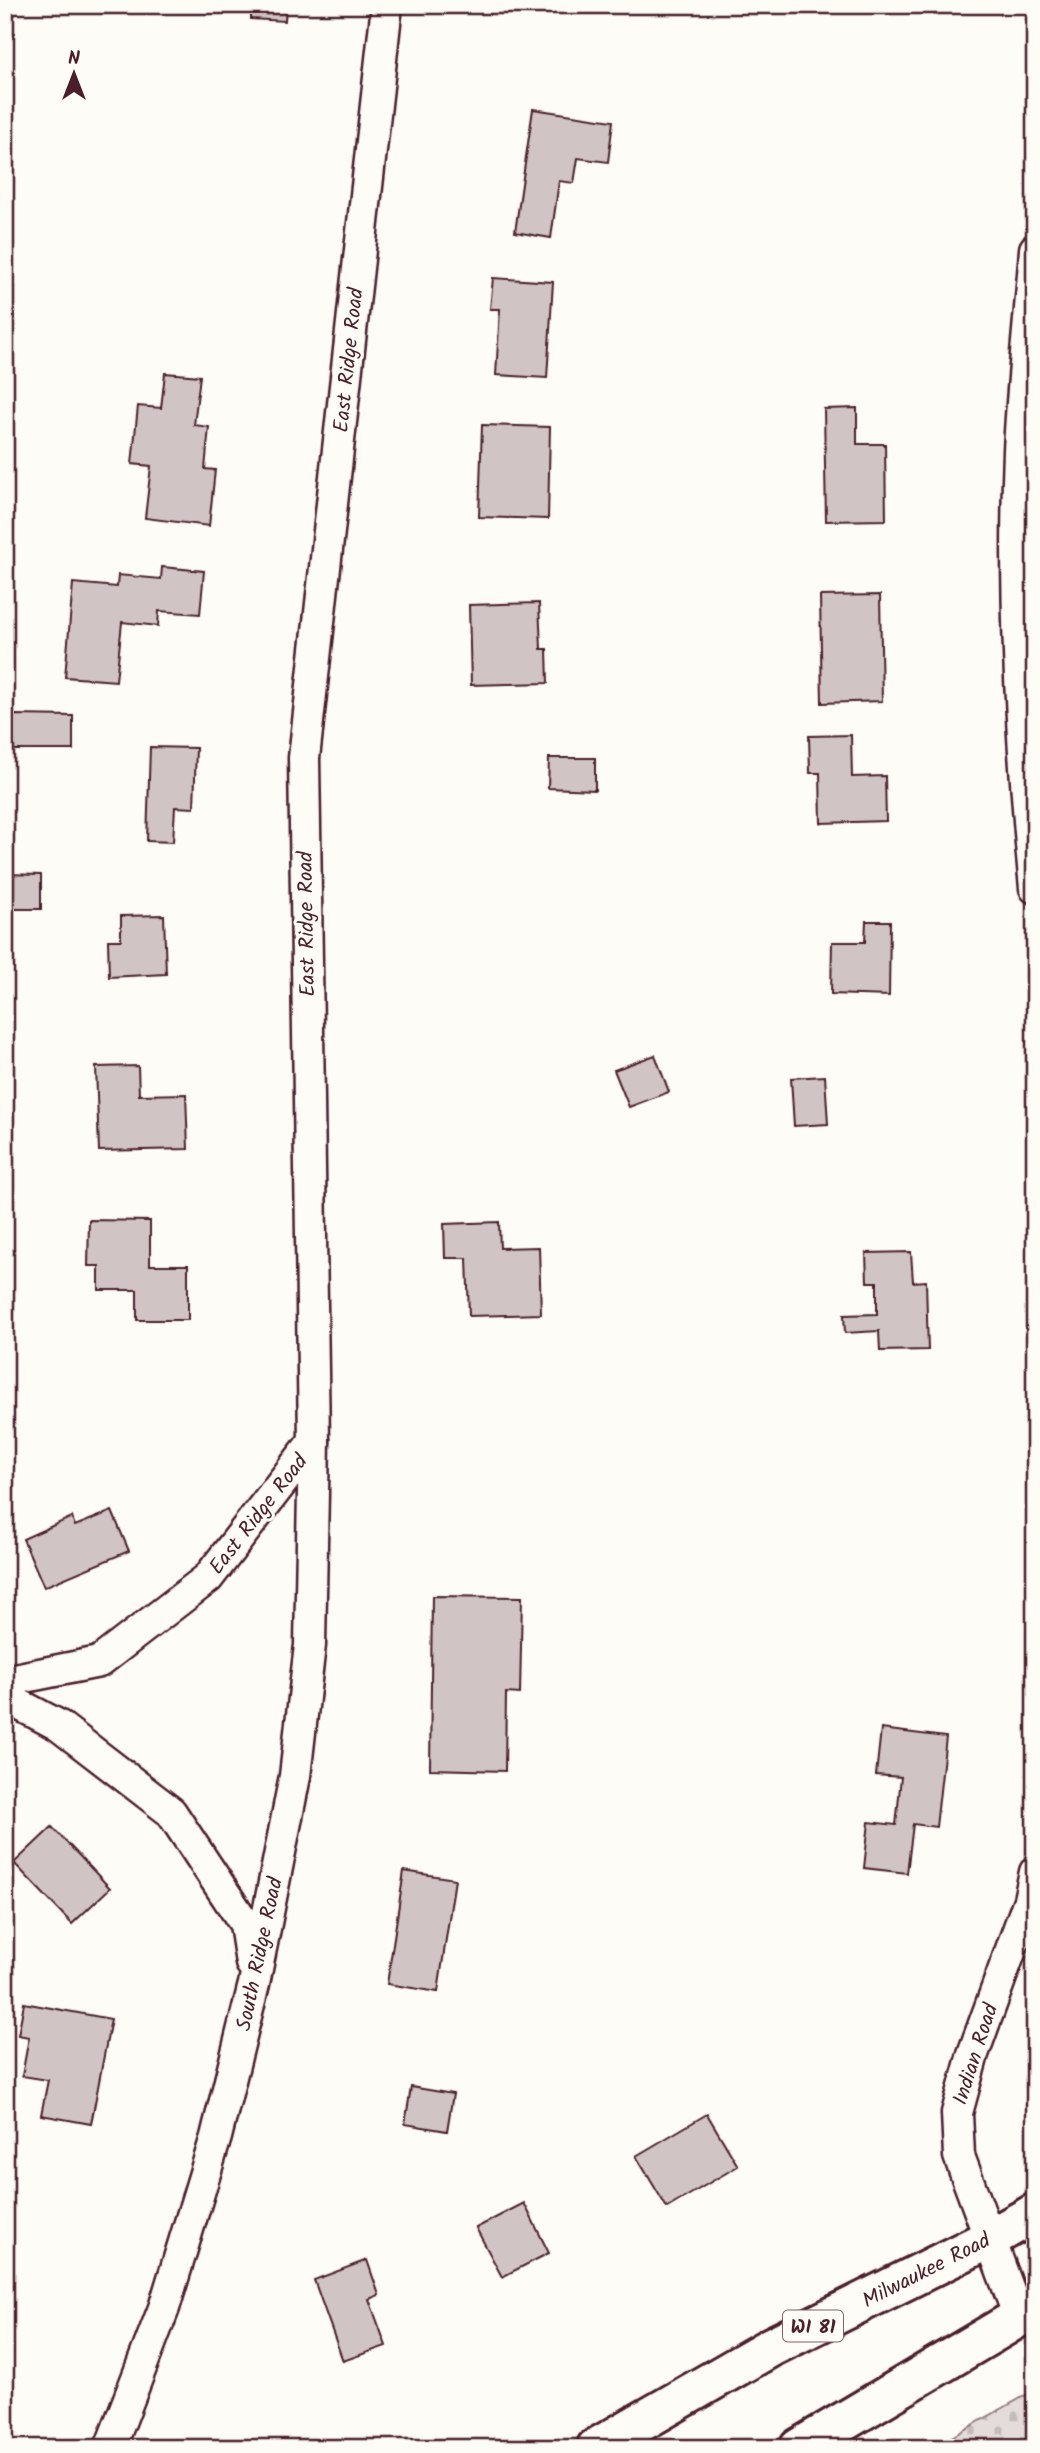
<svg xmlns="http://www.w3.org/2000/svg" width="1040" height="2453" font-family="Kalam,sans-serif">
<defs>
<pattern id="cemetery-stones" width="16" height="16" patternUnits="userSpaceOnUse" patternTransform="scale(1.75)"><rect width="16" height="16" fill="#e3dcda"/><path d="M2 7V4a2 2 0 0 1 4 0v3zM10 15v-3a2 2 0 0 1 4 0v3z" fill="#c4bcbb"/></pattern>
</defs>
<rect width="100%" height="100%" fill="#fdfcf7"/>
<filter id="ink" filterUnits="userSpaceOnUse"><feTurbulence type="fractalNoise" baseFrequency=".0143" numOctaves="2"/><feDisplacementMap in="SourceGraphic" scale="14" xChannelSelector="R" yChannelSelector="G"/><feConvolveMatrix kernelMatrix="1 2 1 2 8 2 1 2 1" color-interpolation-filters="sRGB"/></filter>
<g filter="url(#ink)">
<!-- cemetery -->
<polygon fill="url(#cemetery-stones)" stroke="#967e82" stroke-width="2" points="1035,2390 1035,2448 932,2448"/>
<!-- building -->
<g fill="#d0c5c4" stroke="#4a1f2b" stroke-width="2">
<polygon points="251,5 286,5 285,21 251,19"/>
<polygon points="533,109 613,121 608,162 578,158 574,183 559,181 551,238 515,232"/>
<polygon points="493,278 553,282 547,378 496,375 500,309 490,309"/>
<polygon points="165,373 200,376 194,425 209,427 205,469 215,470 209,526 145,518 151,466 132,464 138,406 161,408"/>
<polygon points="857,408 857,444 885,444 886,520 826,521 824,409"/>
<polygon points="482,425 550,427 548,519 479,517"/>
<polygon points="162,567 204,571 200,614 159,611 158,626 122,622 116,681 65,677 73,583 117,587 118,575 161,579"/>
<polygon points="880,595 882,701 822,703 820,596"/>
<polygon points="539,603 541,649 547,649 548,683 471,685 469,605"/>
<polygon points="14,715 73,716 73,750 13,750"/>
<polygon points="851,735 852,777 885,776 886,821 821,823 820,773 810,773 809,736"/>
<polygon points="150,747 196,748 194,808 175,807 173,842 147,841"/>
<polygon points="549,758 595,758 595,790 548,788"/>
<polygon points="5,874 41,875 41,909 5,909"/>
<polygon points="164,915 166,974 109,977 108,940 121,940 121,916"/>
<polygon points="866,921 890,921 889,996 831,994 832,942 865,942"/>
<polygon points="655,1055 669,1092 629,1107 614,1070"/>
<polygon points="138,1066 139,1095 186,1094 188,1149 99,1151 96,1067"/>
<polygon points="825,1076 828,1124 794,1126 791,1078"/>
<polygon points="89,1220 150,1221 150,1265 188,1265 188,1320 137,1320 137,1290 99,1290 99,1266 88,1266"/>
<polygon points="499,1222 500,1248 539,1247 541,1314 469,1316 467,1258 445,1258 444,1224"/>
<polygon points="911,1252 913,1282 926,1281 928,1350 880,1351 879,1331 845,1333 844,1315 877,1314 877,1282 867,1282 866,1253"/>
<polygon points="112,1511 129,1551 44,1587 23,1539 72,1517 75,1526"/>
<polygon points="432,1596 522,1597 520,1694 506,1693 505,1771 430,1769"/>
<polygon points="881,1729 946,1737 936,1827 913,1824 907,1873 864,1868 869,1822 896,1825 901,1777 876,1775"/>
<polygon points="52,1827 110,1888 72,1924 14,1863"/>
<polygon points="404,1871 455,1879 438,1992 387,1984"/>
<polygon points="24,2003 111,2019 91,2124 41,2115 48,2080 22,2076 29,2037 18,2035"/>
<polygon points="411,2087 453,2094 447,2131 405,2124"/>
<polygon points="707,2114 738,2166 667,2208 636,2156"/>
<polygon points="524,2203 549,2253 502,2277 476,2228"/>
<polygon points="367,2260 379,2295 369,2299 386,2346 343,2361 314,2280"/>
</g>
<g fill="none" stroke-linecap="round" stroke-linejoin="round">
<!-- street casing -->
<g stroke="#4a1f2b" stroke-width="35">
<g id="street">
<path d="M1035,249C1030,316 1022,384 1019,451C1013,597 1021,743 1035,888"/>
<polyline points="5,1681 99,1662 208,1578 314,1441 304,758 387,5"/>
<polyline points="5,1697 58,1725 171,1812 245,1924 251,1963"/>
<polyline points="1019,2317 959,2156 957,2113 973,2054 1029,1900 1035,1872"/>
<polyline points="110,2448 164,2308 216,2137 254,1984 295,1776 310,1645 314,1441"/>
</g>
</g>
<!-- primary casing -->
<g stroke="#4a1f2b" stroke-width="44">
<g id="primary">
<polyline points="596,2448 771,2347 989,2239 1035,2213"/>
<polyline points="799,2448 1035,2308"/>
</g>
</g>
<!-- street -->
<use href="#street" stroke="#fdfcf7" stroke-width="30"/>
<!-- primary -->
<use href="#primary" stroke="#fdfcf7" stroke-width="38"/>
</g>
</g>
<g text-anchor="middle" stroke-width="6" stroke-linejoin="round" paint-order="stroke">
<!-- shield labels -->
<rect fill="#fdfcf7" stroke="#806168" stroke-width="2" x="783" y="2310.5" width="60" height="31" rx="5"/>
<g font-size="19" font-weight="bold" fill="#4a1f2b">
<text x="813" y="2333">WI 81</text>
</g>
<!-- street labels -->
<g font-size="21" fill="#4a1f2b" stroke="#fdfcf7">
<text transform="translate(348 360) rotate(-84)" y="7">East Ridge Road</text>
<text transform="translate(306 924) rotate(-91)" y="7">East Ridge Road</text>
<text transform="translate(258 1514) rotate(-52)" y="7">East Ridge Road</text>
<text transform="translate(259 1954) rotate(-78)" y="7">South Ridge Road</text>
<text transform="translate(975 2054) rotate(-72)" y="7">Indian Road</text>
<text transform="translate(926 2270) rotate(-27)" y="7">Milwaukee Road</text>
</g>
</g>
<!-- margin -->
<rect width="1040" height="2453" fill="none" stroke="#fdfcf7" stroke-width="28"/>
<rect x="14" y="14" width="1012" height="2425" fill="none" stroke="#4a1f2b" stroke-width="2.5" filter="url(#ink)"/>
<!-- north arrow -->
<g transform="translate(74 74)" stroke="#fdfcf7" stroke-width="5" paint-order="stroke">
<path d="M0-5L12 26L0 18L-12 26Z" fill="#4a1f2b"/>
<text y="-10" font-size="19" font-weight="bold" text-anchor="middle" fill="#4a1f2b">N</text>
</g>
</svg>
